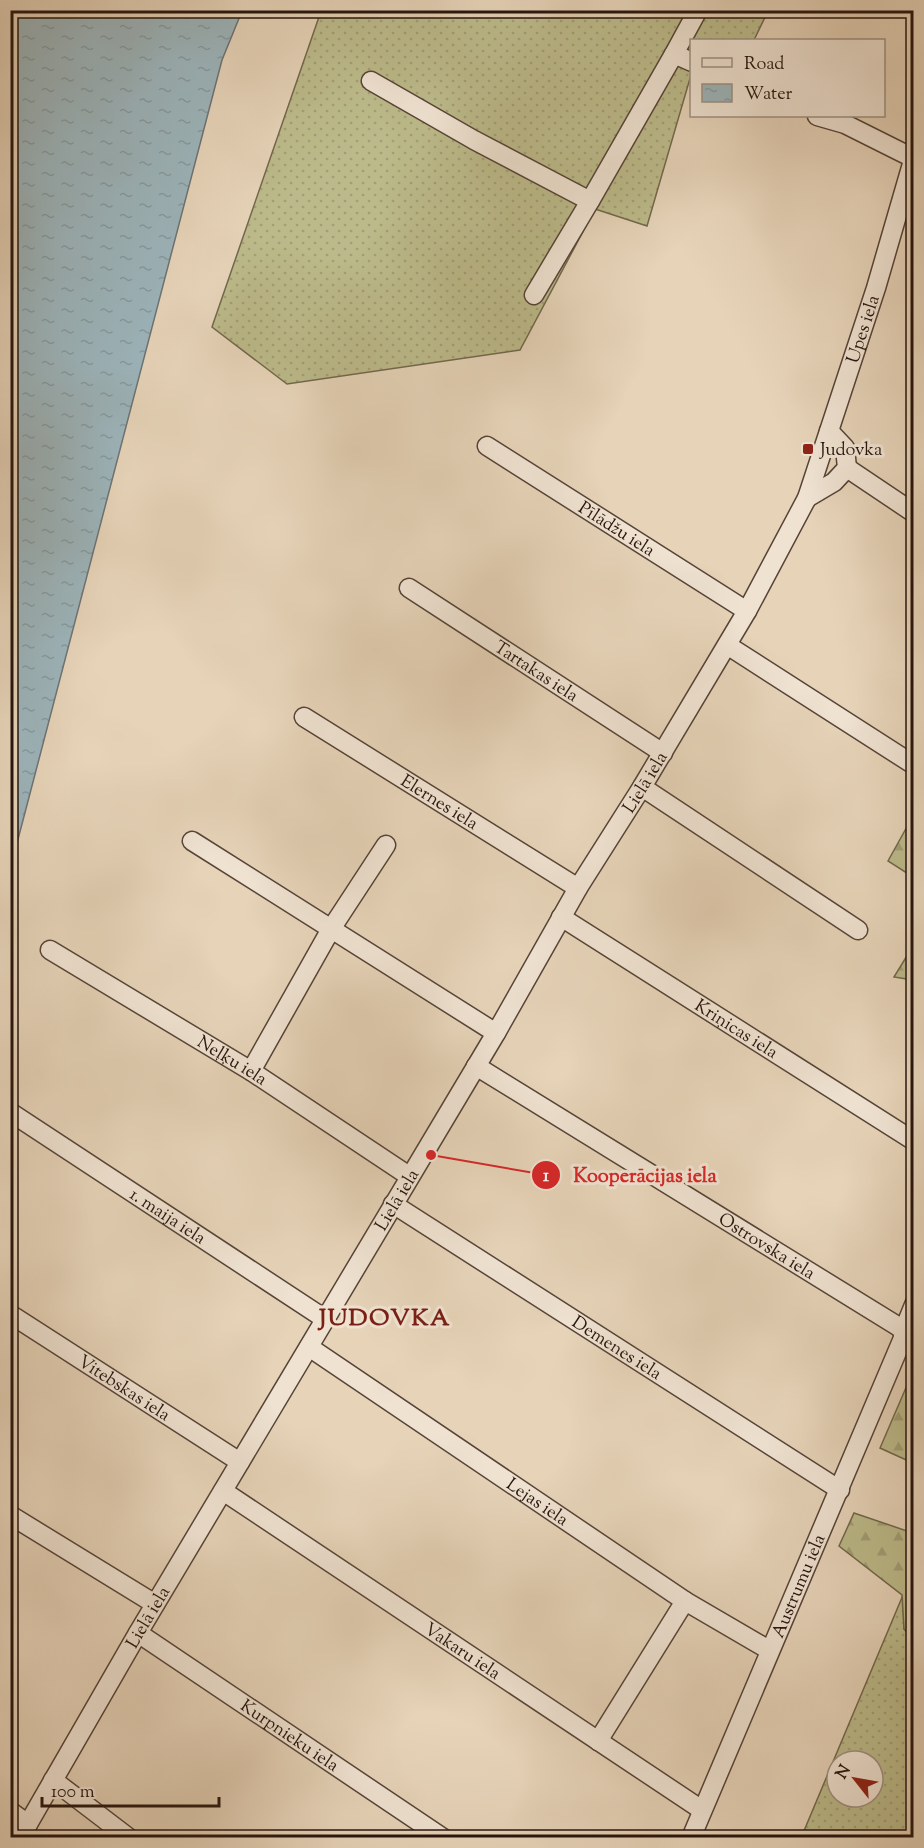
<svg xmlns="http://www.w3.org/2000/svg" width="924" height="1848" font-family="'Sorts Mill Goudy',serif">
<defs>
<pattern id="grass-dots" width="8" height="8" patternUnits="userSpaceOnUse" patternTransform="scale(1.5)"><rect width="8" height="8" fill="#bcba8a"/><path d="M2 2h.1M6 6h.1" fill="none" stroke="#a29f76" stroke-width="1.8" stroke-linecap="round"/></pattern>
<pattern id="forest-firs" width="22" height="20" patternUnits="userSpaceOnUse" patternTransform="scale(1.5)"><rect width="22" height="20" fill="#bcba8a"/><path d="M5 1l3.5 6h-7zM16 11l3.5 6h-7z" fill="#a29f76"/></pattern>
<pattern id="water-ripples" width="26" height="14" patternUnits="userSpaceOnUse" patternTransform="scale(1.5)"><rect width="26" height="14" fill="#9cb4ba"/><path d="M2 4q2-2 4 0t4 0M15 11q2-2 4 0t4 0" fill="none" stroke="#869a9f"/></pattern>
</defs>
<rect width="100%" height="100%" fill="#e6d3b8"/>
<filter id="stains"><feTurbulence type="fractalNoise" baseFrequency=".00333" numOctaves="4"/><feColorMatrix values="0 0 0 0 .2 0 0 0 0 .09 0 0 0 0 .02 0 0 0 .5 -.17"/></filter>
<radialGradient id="worn" r=".72"><stop offset=".6" stop-color="#630" stop-opacity="0"/><stop offset="1" stop-color="#630" stop-opacity=".3"/></radialGradient>
<!-- grass -->
<g fill="url(#grass-dots)" stroke="#72684c" stroke-width="1.5" fill-rule="evenodd">
<polygon points="321,11 768,11 754,40 692,40 691,75 647,226 595,209 520,350 287,384 212,327"/>
<path d="M903,1595L904,1629L914,1639L913,1837L801,1838ZM837,1761H873V1797H837Z"/>
</g>
<!-- forest -->
<g fill="url(#forest-firs)" stroke="#72684c" stroke-width="1.5">
<polygon points="913,816 914,877 913,877 888,861"/>
<polygon points="913,946 913,980 894,977"/>
<polygon points="913,1380 913,1463 880,1448 908,1383"/>
<polygon points="854,1513 913,1533 913,1639 904,1629 902,1595 839,1546"/>
</g>
<!-- water -->
<polygon fill="url(#water-ripples)" stroke="#6d7475" stroke-width="1.5" points="11,10 242,11 222,60 11,866"/>
<g fill="none" stroke-linecap="round" stroke-linejoin="round">
<!-- minor casing -->
<g stroke="#574438" stroke-width="21">
<g id="minor">
<polyline points="674,54 698,10"/>
<polyline points="371,81 474,140 590,201 674,54 692,62"/>
<polyline points="817,116 845,124 913,158"/>
<polyline points="534,295 590,201"/>
<path id="s1" d="M487,446L747,611"/>
<polyline points="847,468 914,513"/>
<polyline points="807,498 834,482 847,468 845,448 829,431"/>
<path id="s2" d="M409,588L663,753"/>
<polyline points="727,645 914,765"/>
<path id="s3" d="M304,717L578,888"/>
<polyline points="642,787 858,930"/>
<polyline points="192,841 496,1033"/>
<path id="s4" d="M561,917L914,1141"/>
<path id="s5" d="M50,950L251,1071L409,1176"/>
<path id="s6" d="M476,1066L899,1327L903,1332"/>
<polyline points="251,1071 331,929 386,845"/>
<path id="s7" d="M10,1112L325,1319"/>
<path id="s8" d="M393,1204L840,1490"/>
<path id="s9" d="M10,1314L240,1462"/>
<path id="s10" d="M309,1347L685,1601L769,1650"/>
<path id="s11" d="M223,1491L702,1810"/>
<polyline points="10,1515 155,1604"/>
<path id="s12" d="M138,1633L443,1838"/>
<polyline points="598,1741 685,1601"/>
<polyline points="53,1780 129,1838"/>
<polyline points="10,1811 28,1824"/>
<path id="s13" d="M20,1838L138,1633L496,1033L578,888L642,787L747,611L807,498L876,288L914,157"/>
<path id="s14" d="M691,1838L903,1338V1332L914,1305"/>
</g>
</g>
<!-- minor -->
<use href="#minor" stroke="#efe2d1" stroke-width="18"/>
</g>
<!-- markers -->
<rect fill="#8f2418" stroke="#efe2d1" stroke-width="2" x="802" y="443" width="12" height="12" rx="3"/>
<g text-anchor="middle" stroke-width="6" stroke-linejoin="round" paint-order="stroke">
<!-- street labels -->
<g font-size="18" fill="#27150e" stroke="#efe2d1">
<text dy="6" stroke="none"><textPath href="#s13" startOffset="1732">Upes iela</textPath></text>
<text dy="6" stroke="none"><textPath href="#s1" startOffset="154">Pīlādžu iela</textPath></text>
<text dy="6" stroke="none"><textPath href="#s2" startOffset="152">Tartakas iela</textPath></text>
<text dy="6" stroke="none"><textPath href="#s13" startOffset="1227">Lielā iela</textPath></text>
<text dy="6" stroke="none"><textPath href="#s3" startOffset="160">Elernes iela</textPath></text>
<text dy="6" stroke="none"><textPath href="#s4" startOffset="208">Kriņicas iela</textPath></text>
<text dy="6" stroke="none"><textPath href="#s5" startOffset="213">Neļķu iela</textPath></text>
<text dy="6" stroke="none"><textPath href="#s13" startOffset="741">Lielā iela</textPath></text>
<text dy="6" stroke="none"><textPath href="#s7" startOffset="189">1. maija iela</textPath></text>
<text dy="6" stroke="none"><textPath href="#s6" startOffset="342">Ostrovska iela</textPath></text>
<text dy="6" stroke="none"><textPath href="#s8" startOffset="266">Demenes iela</textPath></text>
<text dy="6" stroke="none"><textPath href="#s9" startOffset="136">Vitebskas iela</textPath></text>
<text dy="6" stroke="none"><textPath href="#s10" startOffset="276">Lejas iela</textPath></text>
<text dy="6" stroke="none"><textPath href="#s14" startOffset="274">Austrumu iela</textPath></text>
<text dy="6" stroke="none"><textPath href="#s13" startOffset="255">Lielā iela</textPath></text>
<text dy="6" stroke="none"><textPath href="#s11" startOffset="288">Vakaru iela</textPath></text>
<text dy="6" stroke="none"><textPath href="#s12" startOffset="183">Kurpnieku iela</textPath></text>
</g>
<!-- poi labels -->
<g font-size="18" fill="#27150e" stroke="#efe2d1" text-anchor="start">
<text x="820" y="455">Judovka</text>
</g>
<!-- district labels -->
<g font-size="24" font-weight="bold" letter-spacing="1.5" fill="#7a1f14" stroke="#efe2d1">
<text x="385" y="1325">JUDOVKA</text>
</g>
</g>
<!-- callouts -->
<path fill="none" stroke="#d62828" stroke-width="2" d="M431 1155L546 1175"/>
<g fill="#d62828" stroke="#efe2d1" stroke-width="2">
<circle cx="431" cy="1155" r="6"/>
<circle cx="546" cy="1175" r="15"/>
</g>
<g font-size="18" text-anchor="middle" font-weight="bold" fill="#fff">
<text x="546" y="1181">1</text>
</g>
<g font-size="20" text-anchor="middle" font-weight="bold" fill="#d62828" stroke="#efe2d1" stroke-width="6" stroke-linejoin="round" paint-order="stroke">
<text x="645" y="1182">Kooperācijas iela</text>
</g>
<!-- margin -->
<rect width="924" height="1848" fill="none" stroke="#e6d3b8" stroke-width="36"/>
<rect x="12" y="12" width="900" height="1824" fill="none" stroke="#27150e" stroke-width="3"/>
<rect x="18" y="18" width="888" height="1812" fill="none" stroke="#27150e" stroke-width="1.5"/>
<!-- legend -->
<rect x="690" y="39" width="195" height="78" fill="#efe2d1" stroke="#9f9083" stroke-width="1.5"/>
<rect x="702" y="58" width="30" height="9" fill="#efe2d1" stroke="#9f9083" stroke-width="1.5"/>
<text x="744" y="69" font-size="18" fill="#27150e">Road</text>
<rect x="702" y="84" width="30" height="18" fill="url(#water-ripples)" stroke="#9f9083" stroke-width="1.5"/>
<text x="744" y="99" font-size="18" fill="#27150e">Water</text>
<!-- north arrow -->
<g transform="translate(855 1779) rotate(301)"><circle r="28" fill="#efe2d1" stroke="#9f9083" stroke-width="1.5"/>
<path d="M0-4.5L10 22L0 15L-10 22Z" fill="#8f2418"/>
<text y="-9" font-size="16" font-weight="bold" text-anchor="middle" fill="#27150e">N</text>
</g>
<!-- scale -->
<path d="M42 1797v9h177v-9" fill="none" stroke="#27150e" stroke-width="3"/>
<text x="51" y="1797" font-size="18" fill="#27150e" stroke="#efe2d1" stroke-width="4.5" paint-order="stroke">100 m</text>
<rect width="100%" height="100%" filter="url(#stains)"/>
<rect width="100%" height="100%" fill="url(#worn)"/>
</svg>
